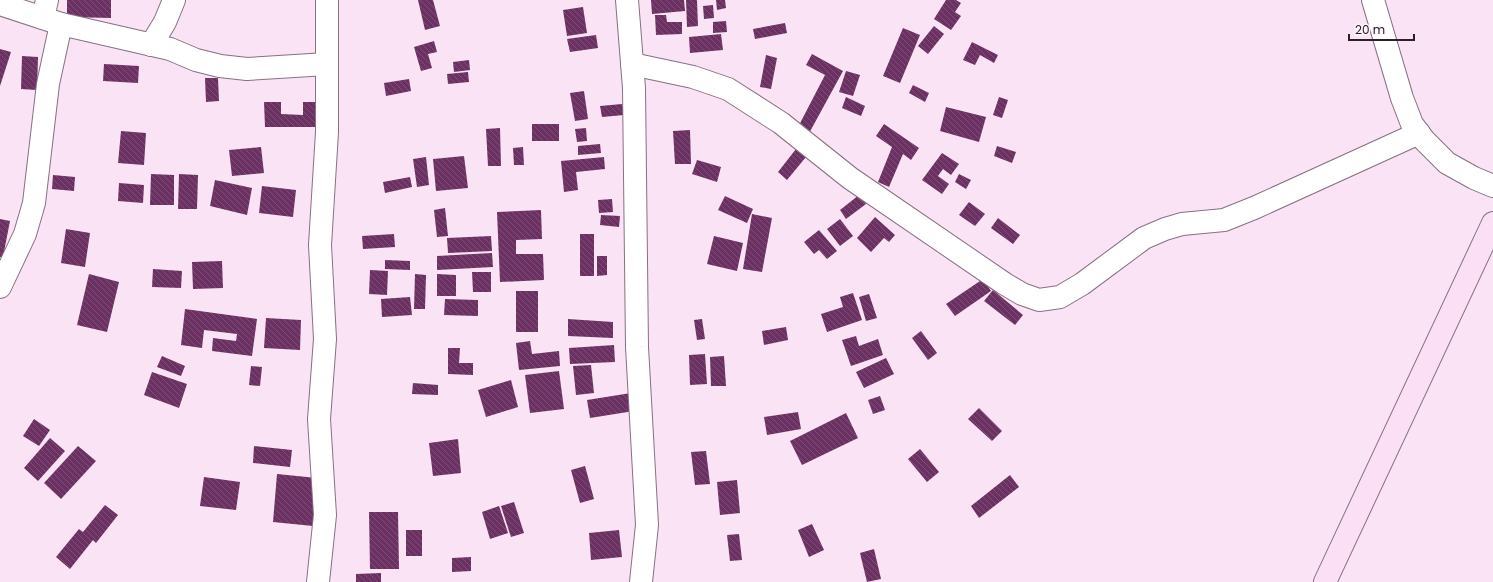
<svg xmlns="http://www.w3.org/2000/svg" width="1493" height="582" font-family="Poppins,sans-serif">
<defs>
<pattern id="building-back-hatch" width="6" height="6" patternUnits="userSpaceOnUse"><rect width="6" height="6" fill="#6c3163"/><path d="M-1 5l2 2M0 0l6 6M5-1l2 2" fill="none" stroke="#7d4d75"/></pattern>
</defs>
<rect width="100%" height="100%" fill="#fae3f5"/>
<!-- building -->
<g fill="url(#building-back-hatch)">
<polygon points="67,0 111,0 111,18 67,17"/>
<polygon points="418,0 433,0 440,26 425,30"/>
<polygon points="651,0 684,0 685,11 652,14"/>
<polygon points="686,0 697,0 698,26 687,27"/>
<polygon points="716,0 725,0 726,8 717,10"/>
<polygon points="946,0 956,0 961,3 955,12 961,16 951,30 934,19"/>
<polygon points="713,5 714,18 704,19 703,6"/>
<polygon points="583,7 587,33 567,36 563,10"/>
<polygon points="655,15 666,15 667,22 682,22 682,34 656,35"/>
<polygon points="726,21 727,32 713,33 713,22"/>
<polygon points="785,23 787,33 755,39 753,29"/>
<polygon points="934,26 944,34 928,54 918,46"/>
<polygon points="903,28 920,35 900,83 883,76"/>
<polygon points="721,34 723,50 690,53 689,37"/>
<polygon points="596,35 598,48 570,52 567,39"/>
<polygon points="434,41 437,52 428,54 432,68 421,71 414,47"/>
<polygon points="972,42 998,55 994,63 980,55 975,65 963,60"/>
<polygon points="0,49 11,52 0,86"/>
<polygon points="812,54 843,71 807,137 796,131 825,75 806,65"/>
<polygon points="766,55 777,58 771,89 760,87"/>
<polygon points="22,56 38,57 37,90 21,89"/>
<polygon points="469,60 470,70 454,72 453,62"/>
<polygon points="104,64 139,66 138,83 103,81"/>
<polygon points="846,71 860,75 853,96 839,92"/>
<polygon points="468,72 469,82 448,84 447,74"/>
<polygon points="205,78 218,78 219,101 206,102"/>
<polygon points="409,79 411,91 386,96 384,83"/>
<polygon points="913,85 929,93 925,102 909,93"/>
<polygon points="584,91 588,119 575,121 570,93"/>
<polygon points="846,97 865,106 861,116 842,108"/>
<polygon points="999,97 1008,100 1002,118 993,115"/>
<polygon points="264,102 281,102 281,114 303,115 303,102 317,102 317,127 265,127"/>
<polygon points="622,104 624,115 602,117 600,106"/>
<polygon points="946,107 986,117 979,142 940,131"/>
<rect x="532" y="124" width="27" height="17"/>
<polygon points="884,124 919,148 911,160 903,154 889,187 878,182 892,147 876,136"/>
<polygon points="500,128 501,166 488,166 486,129"/>
<polygon points="586,128 587,141 577,142 575,129"/>
<polygon points="690,130 691,164 675,164 673,131"/>
<polygon points="121,131 146,133 144,165 118,163"/>
<polygon points="600,144 601,153 578,155 578,146"/>
<polygon points="997,146 1016,152 1012,163 994,156"/>
<polygon points="261,147 264,173 232,176 229,150"/>
<polygon points="523,147 524,165 514,165 513,148"/>
<polygon points="796,149 806,157 787,180 778,172"/>
<polygon points="942,153 959,164 951,175 943,169 938,176 949,184 942,194 922,180"/>
<polygon points="464,156 468,188 436,191 433,159"/>
<polygon points="426,157 429,185 417,187 413,159"/>
<polygon points="604,157 605,169 576,172 578,190 564,192 561,161"/>
<polygon points="697,160 721,167 717,182 692,174"/>
<polygon points="151,174 174,175 174,205 150,205"/>
<polygon points="179,174 198,175 197,209 178,209"/>
<polygon points="959,174 971,180 966,189 955,182"/>
<polygon points="53,175 75,177 74,191 52,189"/>
<polygon points="410,177 412,187 385,193 383,182"/>
<polygon points="215,180 252,188 247,215 210,206"/>
<polygon points="119,183 144,185 143,203 118,201"/>
<polygon points="262,186 296,190 293,217 259,213"/>
<polygon points="859,195 866,204 846,219 840,210"/>
<polygon points="725,196 753,209 747,223 718,210"/>
<polygon points="612,199 613,212 599,213 598,200"/>
<polygon points="969,202 985,214 975,226 959,215"/>
<polygon points="445,208 448,236 437,237 434,210"/>
<polygon points="541,210 542,239 516,240 516,254 543,254 544,280 500,282 497,212"/>
<polygon points="752,214 772,218 762,272 743,269"/>
<polygon points="601,215 620,216 619,227 600,225"/>
<polygon points="875,217 895,235 889,242 884,238 871,252 857,238"/>
<polygon points="998,218 1020,235 1013,244 991,228"/>
<polygon points="0,219 10,221 3,257 0,257"/>
<polygon points="840,219 853,236 840,246 827,229"/>
<polygon points="66,229 90,233 85,267 61,263"/>
<polygon points="819,230 837,251 827,259 819,250 814,254 804,242"/>
<polygon points="394,234 395,247 363,249 362,236"/>
<rect x="580" y="234" width="14" height="42"/>
<polygon points="491,236 492,251 448,253 447,238"/>
<polygon points="714,236 743,243 737,271 707,264"/>
<polygon points="492,253 493,267 437,270 437,256"/>
<polygon points="597,256 607,256 607,275 597,276"/>
<polygon points="385,260 410,261 410,270 385,269"/>
<polygon points="222,261 223,288 193,289 192,262"/>
<polygon points="153,269 182,271 181,288 152,287"/>
<polygon points="370,270 388,271 387,295 369,294"/>
<polygon points="472,272 491,272 491,292 473,292"/>
<polygon points="89,274 119,282 107,332 77,325"/>
<polygon points="415,274 426,275 425,309 414,309"/>
<polygon points="437,274 456,275 456,296 437,296"/>
<polygon points="983,279 991,291 955,316 946,304"/>
<polygon points="993,290 1023,315 1015,325 984,301"/>
<rect x="516" y="291" width="22" height="41"/>
<polygon points="853,293 862,320 827,332 821,314 843,307 840,297"/>
<polygon points="869,294 877,318 866,321 859,297"/>
<polygon points="410,297 412,315 382,317 381,299"/>
<polygon points="445,299 478,300 478,316 444,315"/>
<polygon points="185,309 257,319 252,356 212,351 213,338 236,341 237,334 204,330 202,348 181,345"/>
<polygon points="266,318 301,320 300,350 264,348"/>
<polygon points="568,319 613,322 613,338 568,336"/>
<polygon points="702,319 705,339 697,340 694,320"/>
<polygon points="786,327 788,340 764,345 762,331"/>
<polygon points="921,331 937,353 928,360 912,338"/>
<polygon points="856,336 859,346 878,339 883,355 851,366 842,340"/>
<polygon points="530,341 532,354 559,351 560,366 519,370 516,343"/>
<polygon points="614,345 615,362 570,364 569,348"/>
<polygon points="448,348 460,348 459,363 473,363 473,375 448,374"/>
<polygon points="705,354 707,384 690,385 689,355"/>
<polygon points="162,356 185,366 181,376 157,367"/>
<polygon points="724,356 726,386 711,386 710,357"/>
<polygon points="886,358 894,374 864,388 856,372"/>
<polygon points="591,365 594,393 576,395 573,366"/>
<polygon points="251,366 262,367 260,386 249,385"/>
<polygon points="559,371 564,409 530,413 525,375"/>
<polygon points="152,372 187,384 179,408 144,395"/>
<polygon points="511,380 518,407 486,417 478,390"/>
<polygon points="413,383 438,385 438,395 412,394"/>
<polygon points="631,393 634,411 590,418 587,400"/>
<polygon points="880,396 885,410 873,414 868,400"/>
<polygon points="979,408 1002,431 992,441 968,419"/>
<polygon points="798,412 801,429 767,435 764,417"/>
<polygon points="846,413 858,438 802,465 790,441"/>
<polygon points="34,419 50,430 39,446 23,436"/>
<polygon points="50,438 65,451 38,481 24,468"/>
<polygon points="458,439 461,473 433,476 429,443"/>
<polygon points="78,446 96,461 61,499 44,483"/>
<polygon points="254,446 292,450 290,467 253,463"/>
<polygon points="920,449 939,472 927,482 908,459"/>
<polygon points="706,451 710,484 695,485 691,452"/>
<polygon points="585,466 594,499 580,503 571,470"/>
<polygon points="277,474 317,478 313,526 273,522"/>
<polygon points="1010,475 1019,487 979,518 971,506"/>
<polygon points="204,477 240,482 236,510 200,506"/>
<polygon points="737,480 740,513 720,515 717,482"/>
<polygon points="514,502 524,533 511,537 501,506"/>
<polygon points="105,505 118,515 96,543 93,540 70,569 56,557 79,529 83,532"/>
<polygon points="499,506 508,533 490,539 482,512"/>
<polygon points="369,512 398,512 399,569 370,569"/>
<polygon points="812,524 824,550 809,557 798,530"/>
<rect x="406" y="530" width="16" height="26"/>
<polygon points="619,530 622,557 591,560 589,533"/>
<polygon points="739,534 742,560 730,561 727,535"/>
<polygon points="874,549 881,579 867,582 860,553"/>
<polygon points="471,557 471,571 452,572 452,558"/>
<polygon points="381,573 381,582 356,582 356,574"/>
</g>
<g fill="none" stroke-linecap="round" stroke-linejoin="round">
<!-- street casing -->
<g stroke="#867182" stroke-width="24">
<g id="street">
<polyline points="627,0 634,88 637,347 647,525 641,582"/>
<polyline points="1373,0 1402,98 1412,124 1424,140 1447,163 1474,178 1493,186"/>
<polyline points="0,4 61,24 170,49 196,60 220,66 247,69 327,64"/>
<polyline points="43,18 47,0"/>
<polyline points="151,45 165,22 174,0"/>
<polyline points="632,64 693,77 728,89 781,123 850,178 1005,284 1022,294 1039,300 1060,297 1082,284 1144,238 1165,229 1182,224 1224,220 1254,208 1419,133"/>
<polyline points="0,287 25,234 34,203 48,84 61,24"/>
<polyline points="318,582 325,515 319,419 325,339 320,245 327,132 327,0"/>
</g>
</g>
<!-- secondary casing -->
<g stroke="#867182" stroke-width="24">
<polyline id="secondary" points="1325,582 1493,223"/>
</g>
<!-- street -->
<use href="#street" stroke="#fff" stroke-width="22"/>
<!-- secondary -->
<use href="#secondary" stroke="#fadff5" stroke-width="22"/>
</g>
<!-- scale -->
<path d="M1349 34v6h65v-6" fill="none" stroke="#292127" stroke-width="2"/>
<text x="1355" y="34" font-size="12" fill="#292127" stroke="#fef5fc" stroke-width="3" paint-order="stroke">20 m</text>
</svg>
